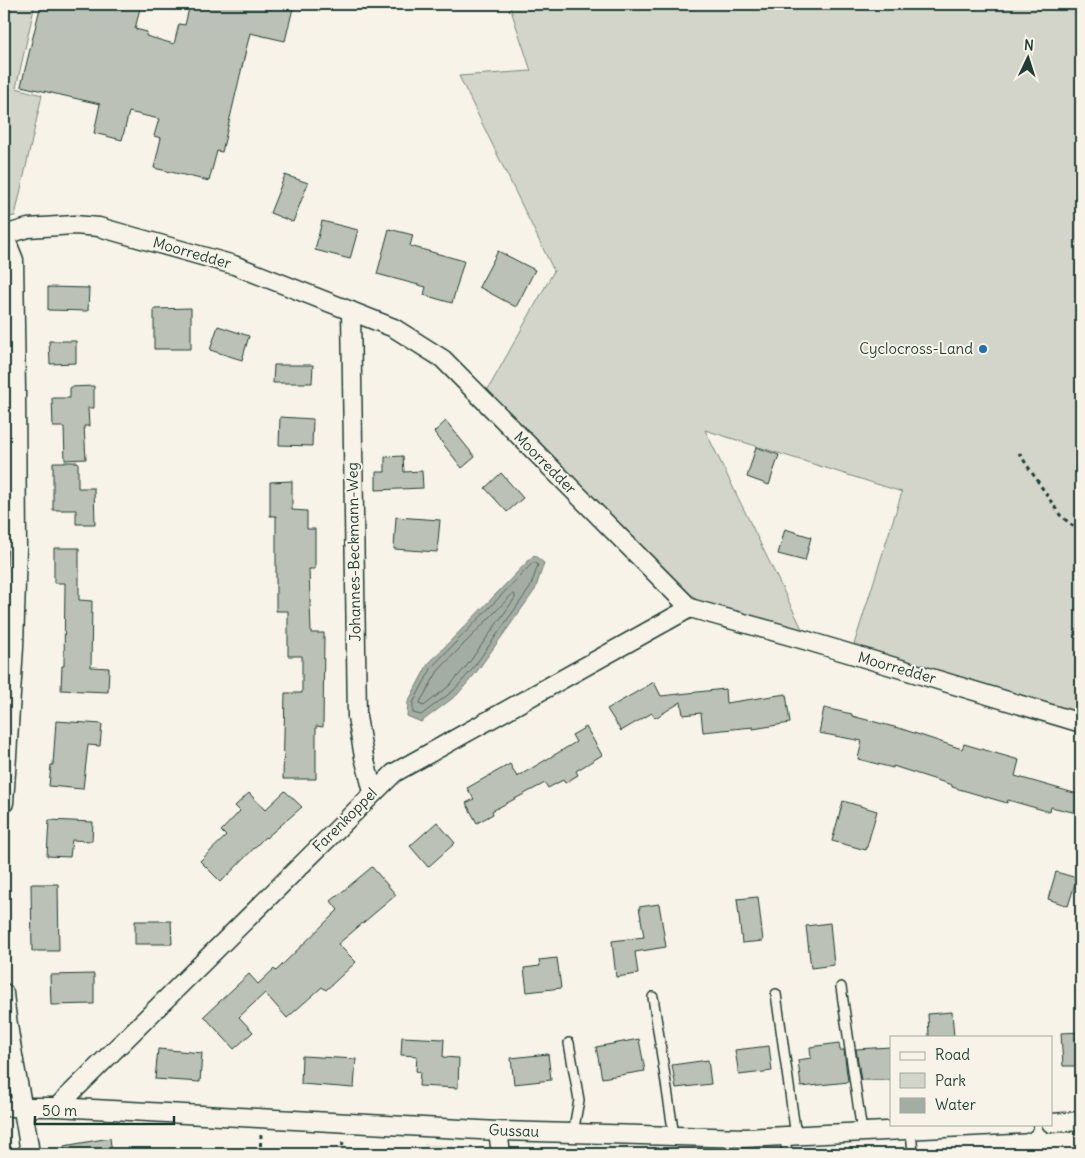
<svg xmlns="http://www.w3.org/2000/svg" width="1085" height="1158" font-family="Delius,sans-serif">
<rect width="100%" height="100%" fill="#f7f3e8"/>
<filter id="ink" filterUnits="userSpaceOnUse"><feTurbulence type="fractalNoise" baseFrequency=".02" numOctaves="2"/><feDisplacementMap in="SourceGraphic" scale="10" xChannelSelector="R" yChannelSelector="G"/><feConvolveMatrix kernelMatrix="1 2 1 2 8 2 1 2 1" color-interpolation-filters="sRGB"/></filter>
<g filter="url(#ink)">
<!-- built -->
<polygon fill="#e5e4d9" points="424,1144 453,1145 460,1154 424,1154"/>
<!-- green -->
<g fill="#d3d5ca" stroke="#79897f">
<polygon points="4,4 35,4 16,88 42,95 15,216 4,218"/>
<polygon points="509,4 1081,4 1081,716 851,654 902,492 705,430 808,641 690,608 482,400 554,271 459,76 531,71"/>
</g>
<!-- water -->
<polygon fill="#a4ada3" stroke="#6f8077" points="534,555 544,563 535,590 475,674 457,695 421,722 407,716 408,702 428,664"/>
<g fill="none" stroke-linecap="round" stroke-linejoin="round">
<!-- shore -->
<g stroke="#546a60" stroke-width="1">
<polygon points="533,563 536,563 538,565 530,588 471,671 453,691 421,715 413,713 413,703 432,667"/>
<polygon points="513,594 515,595 515,598 466,667 449,686 424,706 421,705 420,702 438,671"/>
</g>
</g>
<!-- building -->
<g fill="#bbc1b6" stroke="#1f3d34">
<polygon points="41,4 141,4 135,29 147,32 146,36 174,44 179,24 185,25 190,4 294,4 285,41 250,33 222,152 217,151 209,181 154,168 161,138 154,136 159,119 129,112 122,140 94,133 100,104 21,86"/>
<polygon points="285,175 308,183 293,222 270,213"/>
<polygon points="322,221 358,230 350,259 315,250"/>
<polygon points="389,229 413,235 410,246 464,261 452,303 424,295 426,287 377,274"/>
<polygon points="498,251 535,270 516,307 479,287"/>
<polygon points="48,287 89,288 88,311 48,310"/>
<polygon points="191,308 191,349 154,349 154,309"/>
<polygon points="218,326 249,336 242,360 210,350"/>
<polygon points="49,341 76,341 76,363 50,364"/>
<polygon points="274,365 313,365 312,383 273,383"/>
<polygon points="94,386 94,408 88,408 89,426 84,426 86,459 65,460 64,427 53,427 52,398 70,398 70,387"/>
<polygon points="280,417 313,419 312,446 279,445"/>
<polygon points="446,421 475,457 462,468 434,432"/>
<polygon points="756,447 779,455 769,485 747,477"/>
<polygon points="403,456 404,472 422,471 423,488 376,490 376,472 385,472 385,457"/>
<polygon points="53,462 78,462 78,488 94,488 95,524 76,524 76,510 53,510"/>
<polygon points="501,473 523,498 507,512 485,488"/>
<polygon points="292,481 292,510 307,511 307,529 315,529 315,569 309,569 311,633 324,633 323,727 316,726 316,779 283,779 285,693 302,693 302,656 288,656 288,611 276,611 276,516 270,516 270,482"/>
<polygon points="396,517 440,520 437,552 394,549"/>
<polygon points="785,529 811,537 805,561 778,554"/>
<polygon points="54,548 79,548 79,600 92,601 91,667 109,668 108,692 61,690 62,666 64,666 65,583 54,583"/>
<polygon points="654,682 661,696 725,689 726,703 786,694 790,723 753,729 753,727 703,732 701,713 683,715 681,702 655,718 652,713 621,731 607,709"/>
<polygon points="824,708 852,714 852,716 902,729 962,749 964,744 1019,760 1015,776 1081,795 1081,814 1051,807 1050,812 1008,800 1007,803 952,787 952,785 893,766 893,768 858,759 862,741 819,733"/>
<polygon points="56,721 102,724 100,746 88,745 83,789 49,786 51,765 53,765"/>
<polygon points="586,727 602,755 576,771 578,775 565,783 563,780 548,788 545,783 492,811 493,814 477,823 466,803 474,799 467,788 510,764 517,777 576,742 572,735"/>
<polygon points="285,791 302,807 266,838 265,837 221,882 200,861 226,836 221,831 240,811 235,806 249,793 265,810"/>
<polygon points="843,801 877,811 866,850 832,841"/>
<polygon points="49,820 93,822 92,841 72,840 70,857 47,856"/>
<polygon points="437,822 455,843 428,867 410,846"/>
<polygon points="372,867 396,895 338,944 356,962 326,990 322,987 287,1018 265,993 239,1017 253,1032 234,1049 204,1016 249,974 258,984 274,969 276,971 338,910 331,901"/>
<polygon points="1056,872 1077,878 1068,906 1048,899"/>
<polygon points="31,884 58,884 59,951 32,951"/>
<polygon points="758,897 763,941 742,943 737,899"/>
<polygon points="659,904 666,947 635,952 638,974 616,977 612,941 644,937 639,907"/>
<polygon points="135,921 171,921 172,944 135,944"/>
<polygon points="830,923 834,965 811,968 806,926"/>
<polygon points="557,958 561,988 527,992 524,968 540,966 539,960"/>
<polygon points="94,974 94,1004 51,1005 50,975"/>
<polygon points="952,1012 954,1037 929,1037 928,1014"/>
<polygon points="1081,1032 1081,1066 1063,1066 1061,1033"/>
<polygon points="402,1037 444,1039 443,1057 459,1058 458,1088 419,1086 420,1072 416,1071 417,1056 401,1055"/>
<polygon points="639,1039 645,1071 602,1078 596,1047"/>
<polygon points="839,1043 840,1050 844,1050 848,1082 801,1087 798,1060 811,1058 810,1047"/>
<polygon points="769,1046 772,1071 739,1075 735,1050"/>
<polygon points="891,1047 891,1080 861,1080 856,1049"/>
<polygon points="158,1049 202,1053 200,1082 155,1079"/>
<polygon points="548,1054 551,1080 514,1084 511,1058"/>
<polygon points="302,1056 356,1059 354,1088 301,1084"/>
<polygon points="708,1060 711,1084 676,1088 672,1065"/>
<polygon points="110,1138 112,1154 65,1154 64,1146"/>
</g>
<g fill="none" stroke-linecap="round" stroke-linejoin="round">
<!-- lane casing -->
<g stroke="#1f3d34" stroke-width="12">
<g id="lane">
<polyline points="841,987 862,1132"/>
<polyline points="776,994 796,1136"/>
<polyline points="653,997 674,1136"/>
<polyline points="569,1043 579,1100 573,1133"/>
<polyline points="911,1130 913,1154"/>
<polyline points="785,1136 787,1154"/>
</g>
</g>
<!-- street casing -->
<g stroke="#1f3d34" stroke-width="21">
<g id="street">
<polyline points="4,235 28,228 74,225 99,227 234,265 394,328 443,359 690,608 808,641 1081,723"/>
<polyline points="351,311 357,717 364,757 373,792"/>
<polyline points="4,803 14,647 17,549 16,391 14,260 4,235"/>
<path d="M4,993C9,1047 23,1100 30,1154"/>
<polyline points="4,1107 57,1107 498,1131 745,1138 1024,1124"/>
<polyline points="57,1107 394,773 690,608"/>
<polyline points="1051,1123 1081,1121"/>
<polyline points="498,1131 501,1154"/>
</g>
</g>
<!-- path -->
<g stroke="#1f3d34" stroke-width="3" stroke-dasharray="4 4" stroke-linecap="butt">
<polyline points="1019,453 1060,515 1081,533"/>
<polyline points="260,1154 261,1135"/>
<polyline points="342,1154 343,1140"/>
</g>
<!-- lane -->
<use href="#lane" stroke="#f7f3e8" stroke-width="9"/>
<!-- street -->
<use href="#street" stroke="#f7f3e8" stroke-width="18"/>
</g>
</g>
<!-- markers -->
<circle fill="#1f6fb2" stroke="#f7f3e8" stroke-width="2" cx="983" cy="349" r="5"/>
<g text-anchor="middle" stroke-width="4" stroke-linejoin="round" paint-order="stroke">
<!-- street labels -->
<g font-size="15" fill="#1f3d34" stroke="#f7f3e8">
<text transform="translate(192 253) rotate(16)" y="5">Moorredder</text>
<text transform="translate(545 463) rotate(45)" y="5">Moorredder</text>
<text transform="translate(354 552) rotate(-91)" y="5">Johannes-Beckmann-Weg</text>
<text transform="translate(897 668) rotate(16)" y="5">Moorredder</text>
<text transform="translate(345 820) rotate(-45)" y="5">Farenkoppel</text>
<text transform="translate(514 1131) rotate(2)" y="5">Gussau</text>
</g>
<!-- poi labels -->
<g font-size="15" fill="#1f3d34" stroke="#f7f3e8" text-anchor="end">
<text x="973" y="354">Cyclocross-Land</text>
</g>
</g>
<!-- margin -->
<rect width="1085" height="1158" fill="none" stroke="#f7f3e8" stroke-width="20"/>
<rect x="10" y="10" width="1065" height="1138" fill="none" stroke="#1f3d34" stroke-width="2" filter="url(#ink)"/>
<!-- legend -->
<rect x="890" y="1036" width="162" height="90" fill="#f7f3e8" stroke="#a1aaa0"/>
<rect x="900" y="1052" width="25" height="8" fill="#f7f3e8" stroke="#a1aaa0"/>
<text x="935" y="1060" font-size="15" fill="#1f3d34">Road</text>
<rect x="900" y="1073" width="25" height="15" fill="#d3d5ca" stroke="#a1aaa0"/>
<text x="935" y="1086" font-size="15" fill="#1f3d34">Park</text>
<rect x="900" y="1098" width="25" height="15" fill="#a4ada3" stroke="#a1aaa0"/>
<text x="935" y="1110" font-size="15" fill="#1f3d34">Water</text>
<!-- north arrow -->
<g transform="translate(1028 58) rotate(4)" stroke="#f7f3e8" stroke-width="4" paint-order="stroke">
<path d="M0-4L9 19L0 12L-9 19Z" fill="#1f3d34"/>
<text y="-8" font-size="14" font-weight="bold" text-anchor="middle" fill="#1f3d34">N</text>
</g>
<!-- scale -->
<path d="M35 1116v8h139v-8" fill="none" stroke="#1f3d34" stroke-width="2.5"/>
<text x="42" y="1116" font-size="15" fill="#1f3d34" stroke="#f7f3e8" stroke-width="4" paint-order="stroke">50 m</text>
</svg>
